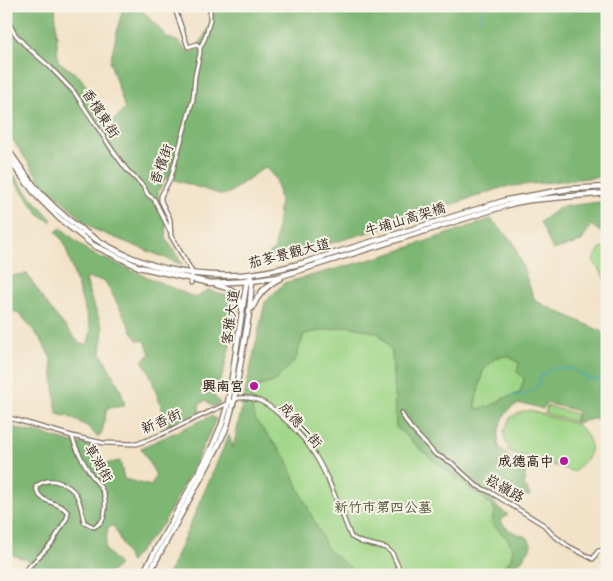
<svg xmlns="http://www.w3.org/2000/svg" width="613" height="581" font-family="Mali,'LXGW WenKai TC',sans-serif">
<rect width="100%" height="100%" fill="#f7f3e8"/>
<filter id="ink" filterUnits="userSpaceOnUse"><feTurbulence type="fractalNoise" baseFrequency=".02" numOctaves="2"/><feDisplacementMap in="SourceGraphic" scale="10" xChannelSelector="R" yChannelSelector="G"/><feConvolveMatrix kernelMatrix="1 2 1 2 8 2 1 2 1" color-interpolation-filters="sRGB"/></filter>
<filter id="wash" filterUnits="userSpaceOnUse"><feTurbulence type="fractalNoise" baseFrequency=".0096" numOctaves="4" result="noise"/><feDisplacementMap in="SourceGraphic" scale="20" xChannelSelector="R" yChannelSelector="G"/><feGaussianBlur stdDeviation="1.12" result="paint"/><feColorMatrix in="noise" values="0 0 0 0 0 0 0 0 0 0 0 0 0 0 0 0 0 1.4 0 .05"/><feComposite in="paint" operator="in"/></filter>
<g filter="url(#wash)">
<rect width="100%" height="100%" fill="#f2e2c7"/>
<!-- green -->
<g fill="#9ed586" stroke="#6c8052">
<polygon points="607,246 607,281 593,260 600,248"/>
<path d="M349,326L379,333L392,352L396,427L434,461L493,506L495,512L491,523L508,539L513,550L510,561C502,568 494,574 482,575H359L328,551L298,487L287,459L256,421L252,409L251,388L274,382L295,360L304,334Z"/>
<polygon points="508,356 519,363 524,379 520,393 504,398 491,406 476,409 476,399 483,371 496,357"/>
<polygon points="547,406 576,414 574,422 545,413"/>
<path d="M523,411H531L575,424C588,431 596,447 586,459C582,464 577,466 575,472L507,451L509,447L505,441L504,431L511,417Z"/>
</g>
<!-- forest -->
<g fill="#7eb673" stroke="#5c7048" fill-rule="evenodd">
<polygon points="6,6 55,6 58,61 80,77 111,123 125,109 110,62 123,6 133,6 140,8 168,38 179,42 188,52 195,52 212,22 209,6 607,6 607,176 504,187 383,228 290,255 259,266 275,248 280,201 276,179 265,167 229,193 222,195 166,177 158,192 159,205 167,220 166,238 183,265 93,229 40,180 6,130"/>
<polygon points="6,165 23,187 52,220 50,222 39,214 13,179 6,174"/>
<polygon points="607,201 607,237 591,225 581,242 553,250 540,222 560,207"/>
<path d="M491,219L514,243L535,301L601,331L607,341V416L575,423L578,411L546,403L543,409C535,407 524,402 516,405C504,409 495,434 499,446C502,454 519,464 526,469L524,487L527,488L530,496L514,495L493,490L491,497L496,506L508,515L500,521L509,530L528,538L531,544L530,549L517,566L506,575H482C494,574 501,568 510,561L513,550L508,539L491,523L495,512L493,506L434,461L396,427L392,352L379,333L349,326L304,334L295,360L274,382L251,388L252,409L256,421L287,459L298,487L328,550L359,575H168L229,435L233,448L265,302L284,283L383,256ZM508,356L519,363L517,372L524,379L520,393L504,398L491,406L476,409V399L483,371L496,357Z"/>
<polygon points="61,228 89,252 196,298 208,290 231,296 238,312 223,374 214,396 220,403 212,407 206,400 199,405 200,412 168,426 148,369 142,361 150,354 145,341 137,340 105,281 86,278 90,296 103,328 101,353 121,390 125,406 107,408 102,433 97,437 89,427 69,417 57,414 51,359 42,341 21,315 6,307 6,278 17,275 27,274 48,306 80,344 88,344 91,330 64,242 56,232"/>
<polygon points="211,416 216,419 193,468 163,524 130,562 114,526 108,527 105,549 119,565 107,575 37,575 28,560 6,553 6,424 22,430 44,434 69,442 91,445 100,465 120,461 124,479 151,486 156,475 141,448"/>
</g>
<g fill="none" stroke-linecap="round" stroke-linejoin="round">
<!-- stream -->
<g stroke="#4aabc9" stroke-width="1">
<polyline points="479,21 485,6"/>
<polyline points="510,396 526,394 537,387 542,375 555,368 573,369 589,379 607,379"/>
<polyline points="505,494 520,501"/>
<polyline points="601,560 607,561"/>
</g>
</g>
</g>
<g filter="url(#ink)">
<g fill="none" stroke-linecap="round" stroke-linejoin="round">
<!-- street casing -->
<g stroke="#7b6a59" stroke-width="5.5">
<g id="street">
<polyline points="174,6 188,47 197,44 200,48"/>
<polyline points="6,10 8,22 15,34 25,45 50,67 74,92 113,151 127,170 144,187 148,195 154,199 170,231"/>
<polyline points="191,283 192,275 191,270 171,236 170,219 161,201 161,196 171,177 193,99 195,76 200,53 200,48 205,38 210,20 210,6"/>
<polyline points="401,413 410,427 435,454 452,463 477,486 490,492 544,525 552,534 568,546 593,559 598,551 607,550"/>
<path d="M6,417L72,436L103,443L137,444L160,435L239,398C256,396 268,404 280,415C290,424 301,435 309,446C328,473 339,507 351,537L361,542L386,548L392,553L400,570L407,575"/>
<path d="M21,575L52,543L67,518L68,513C59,499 38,506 36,486C43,481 50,479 58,482C80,489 80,503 84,522L94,527C98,525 101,523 103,519C106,512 106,499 103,492C101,487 97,483 94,479C87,469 75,448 72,436"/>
</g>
</g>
<!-- secondary casing -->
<g stroke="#7b6a59" stroke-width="7">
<g id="secondary">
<path d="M6,147C18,164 29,181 43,196C97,252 162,279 240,275C262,274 283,268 303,263L507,200L568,189L607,187"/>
<polyline points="6,156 38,197 60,219 93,245 139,267 210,283 252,281 278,277 514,203 530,200 607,193"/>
<path d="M217,285C233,289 238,292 242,308"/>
<path d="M252,308C258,294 266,285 280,278"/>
<polyline points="141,575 146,568 210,452 222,424 228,403 232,378 247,279"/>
<polyline points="148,575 217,448 227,426 234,400 249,314 252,281 251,278"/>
</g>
</g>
<!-- street -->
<use href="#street" stroke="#fff" stroke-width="3"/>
<!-- secondary -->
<use href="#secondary" stroke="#fff" stroke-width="4.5"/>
</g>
</g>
<!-- markers -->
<g fill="#b5179e" stroke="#f7f3e8" stroke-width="2">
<circle cx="254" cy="386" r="5"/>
<circle cx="564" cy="461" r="5"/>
</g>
<g text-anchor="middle" stroke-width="4" stroke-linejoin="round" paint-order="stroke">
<!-- street labels -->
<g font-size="14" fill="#3b2a1e" stroke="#f7f3e8">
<text transform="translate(101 113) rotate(57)" y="5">香檳東街</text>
<text transform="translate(161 164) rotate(-69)" y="5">香檳街</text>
<text transform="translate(405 219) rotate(-17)" y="5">牛埔山高架橋</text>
<text transform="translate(289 253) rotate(-14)" y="5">茄苳景觀大道</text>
<text transform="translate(230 317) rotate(-82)" y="5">客雅大道</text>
<text transform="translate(161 421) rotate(-23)" y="5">新香街</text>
<text transform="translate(301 425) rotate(48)" y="5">成德一街</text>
<text transform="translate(99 463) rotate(59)" y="5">草湖街</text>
<text transform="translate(505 488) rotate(30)" y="5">崧嶺路</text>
</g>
<!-- poi labels -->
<g font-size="14" font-weight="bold" fill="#3b2a1e" stroke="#f7f3e8" text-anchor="end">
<text x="244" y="391">興南宮</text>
<text x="554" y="466">成德高中</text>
</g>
<!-- park labels -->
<g font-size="14" fill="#545538" stroke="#f7f3e8">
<text x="383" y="512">新竹市第四公墓</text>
</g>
</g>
<!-- margin -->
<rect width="613" height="581" fill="none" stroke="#f7f3e8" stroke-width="25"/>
</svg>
